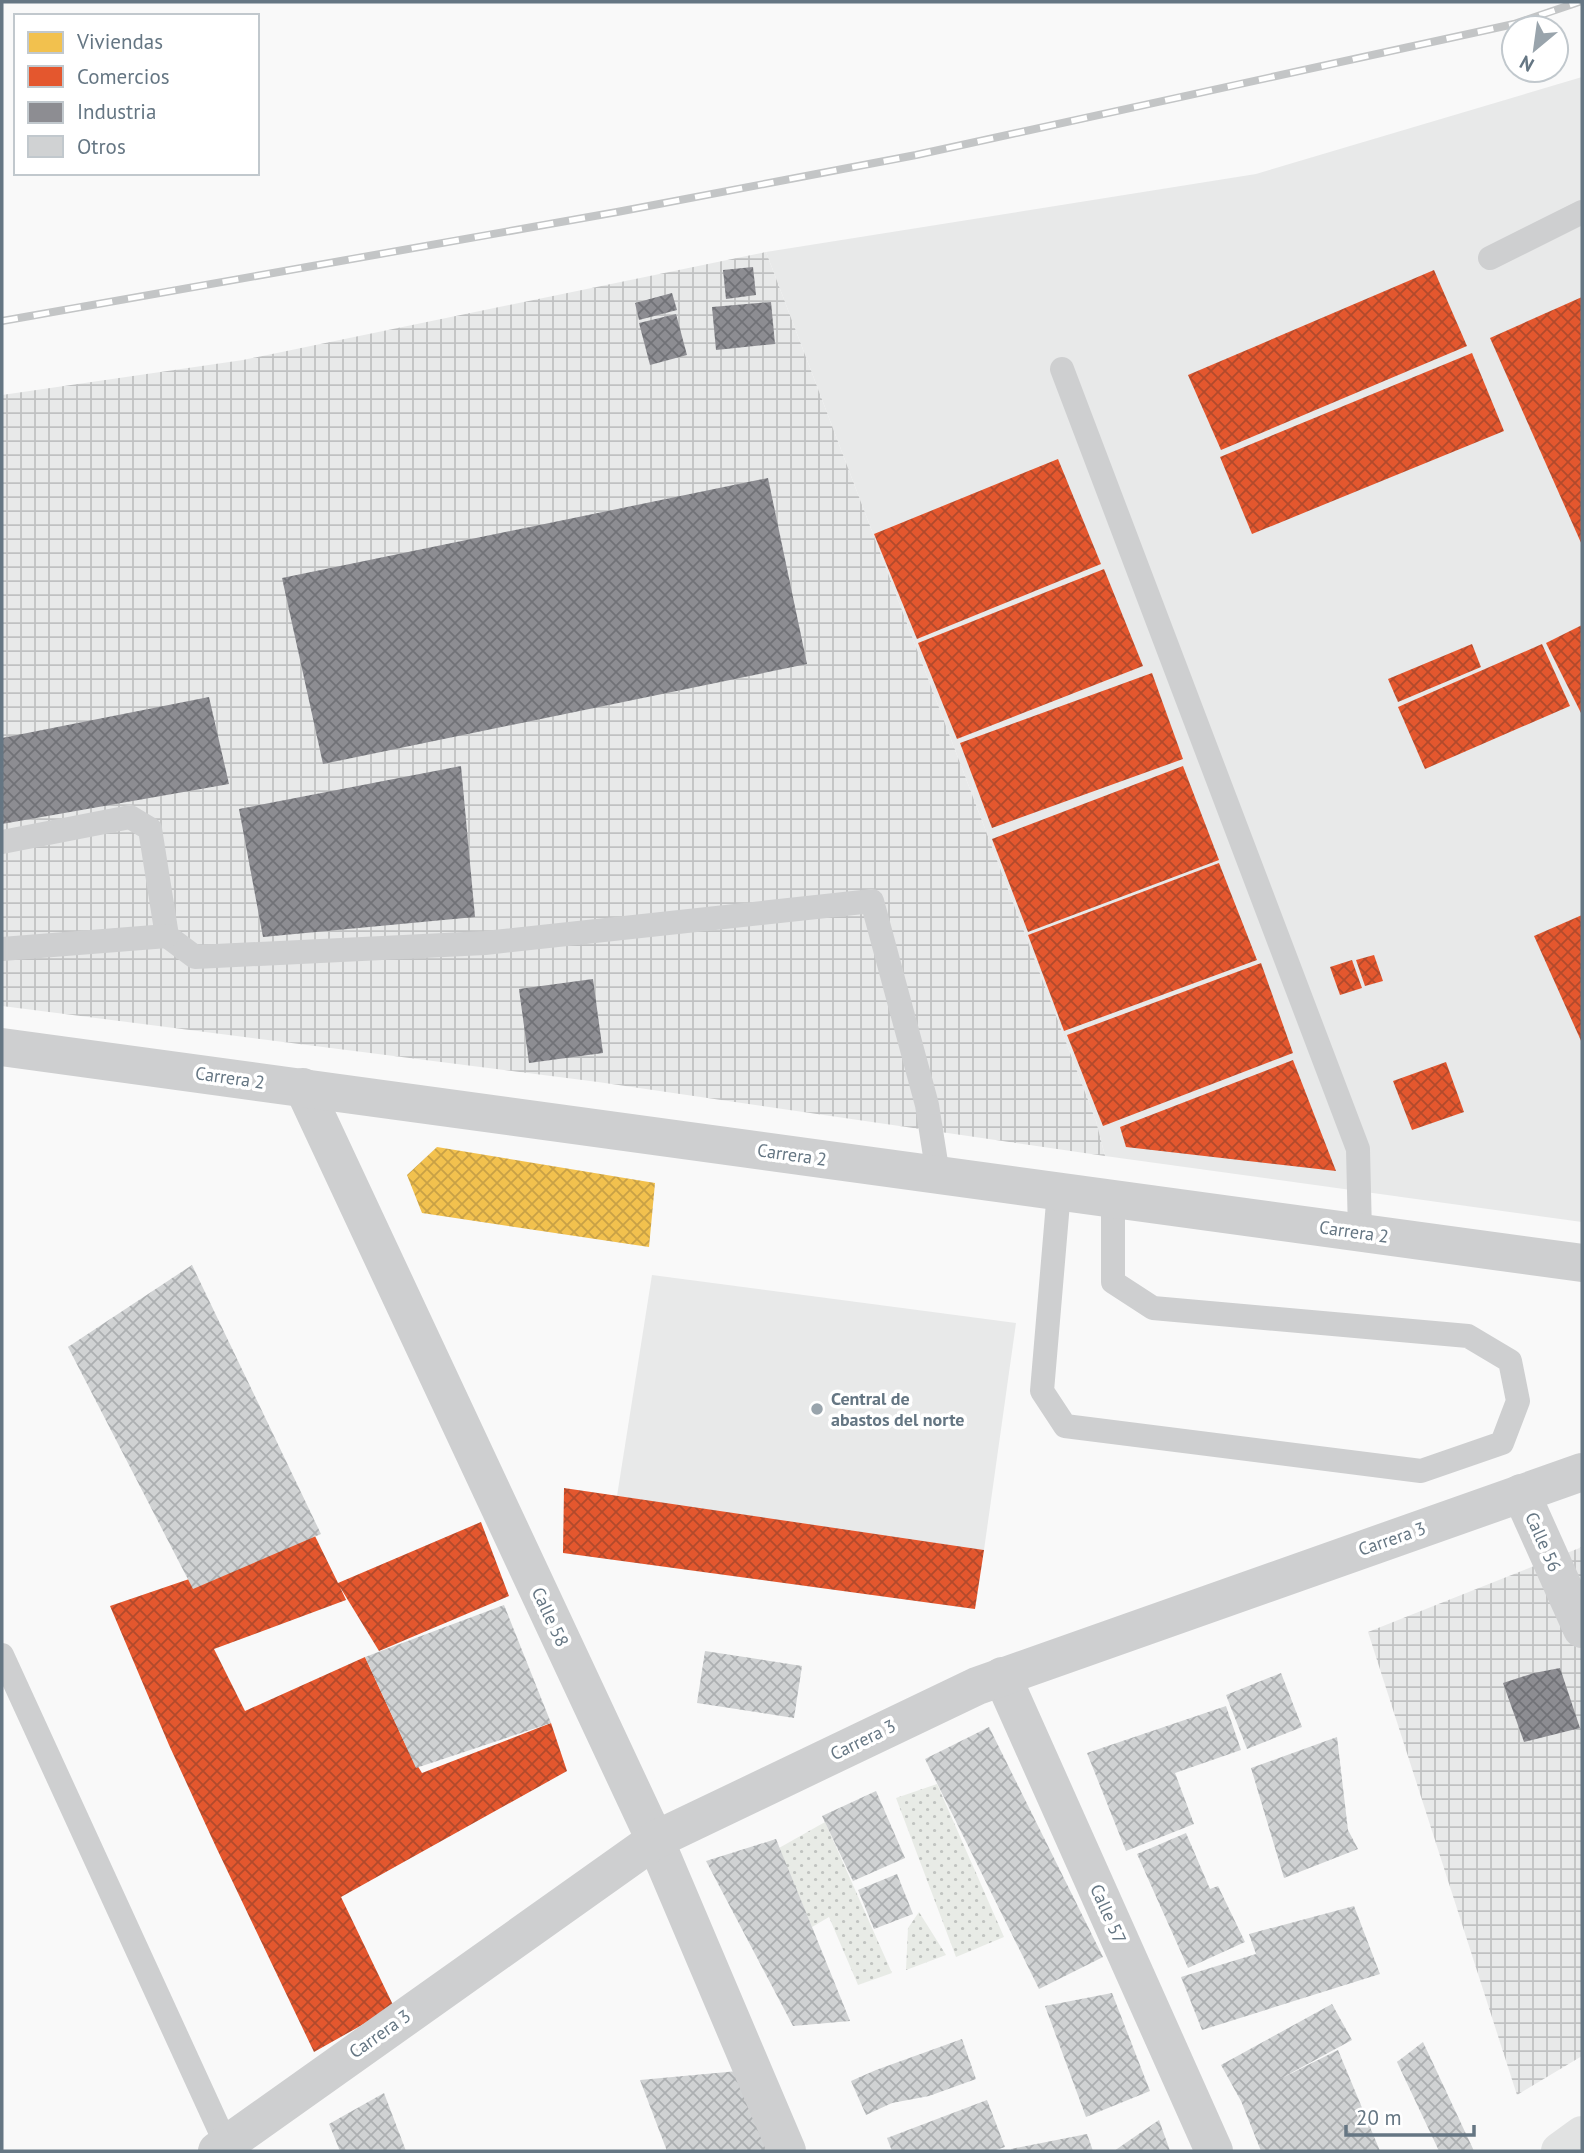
<svg xmlns="http://www.w3.org/2000/svg" width="1584" height="2153" font-family="'PT Sans',sans-serif">
<defs>
<pattern id="industrial-grid" width="8" height="8" patternUnits="userSpaceOnUse" patternTransform="scale(1.75)"><rect width="8" height="8" fill="#e8e9e9"/><path d="M0 4h8M4 0v8" fill="none" stroke="#c0c1c2"/></pattern>
<pattern id="park-dots" width="8" height="8" patternUnits="userSpaceOnUse" patternTransform="scale(1.75)"><rect width="8" height="8" fill="#e8ebe6"/><path d="M2 2h.1M6 6h.1" fill="none" stroke="#c0c3c0" stroke-width="1.8" stroke-linecap="round"/></pattern>
<pattern id="homes-cross-hatch" width="8" height="8" patternUnits="userSpaceOnUse" patternTransform="scale(1.75)"><rect width="8" height="8" fill="#f2c14e"/><path d="M0 0l8 8M0 8l8-8" fill="none" stroke="#c8a146"/></pattern>
<pattern id="shops-cross-hatch" width="8" height="8" patternUnits="userSpaceOnUse" patternTransform="scale(1.75)"><rect width="8" height="8" fill="#e4572e"/><path d="M0 0l8 8M0 8l8-8" fill="none" stroke="#b24a2c"/></pattern>
<pattern id="industry-cross-hatch" width="8" height="8" patternUnits="userSpaceOnUse" patternTransform="scale(1.75)"><rect width="8" height="8" fill="#8d8d92"/><path d="M0 0l8 8M0 8l8-8" fill="none" stroke="#717277"/></pattern>
<pattern id="building-cross-hatch" width="8" height="8" patternUnits="userSpaceOnUse" patternTransform="scale(1.75)"><rect width="8" height="8" fill="#d0d2d3"/><path d="M0 0l8 8M0 8l8-8" fill="none" stroke="#acafb1"/></pattern>
</defs>
<rect width="100%" height="100%" fill="#f9f9f9"/>
<!-- built -->
<g fill="#e8e9e9">
<polygon points="1582,77 1582,1222 1105,1156 1096,1121 766,252 1256,174"/>
<polygon points="652,1275 1016,1323 984,1550 617,1496"/>
</g>
<!-- industrial -->
<g fill="url(#industrial-grid)">
<polygon points="766,252 1096,1121 1105,1156 598,1082 2,1006 2,395 243,360"/>
<polygon points="1582,1547 1582,2056 1517,2095 1368,1632"/>
</g>
<!-- park -->
<g fill="url(#park-dots)">
<polygon points="937,1784 1004,1937 956,1957 896,1798"/>
<polygon points="825,1822 892,1973 858,1985 829,1917 812,1927 779,1848"/>
<polygon points="919,1912 946,1955 906,1970 908,1928"/>
</g>
<!-- homes -->
<polygon fill="url(#homes-cross-hatch)" points="437,1147 655,1183 649,1247 422,1213 407,1175"/>
<!-- shops -->
<g fill="url(#shops-cross-hatch)">
<polygon points="1434,270 1467,346 1221,450 1188,375"/>
<polygon points="1582,297 1582,545 1490,338"/>
<polygon points="1472,353 1504,431 1252,534 1220,457"/>
<polygon points="1058,459 1101,564 917,639 874,534"/>
<polygon points="1104,569 1143,666 957,739 918,643"/>
<polygon points="1582,625 1582,715 1546,643"/>
<polygon points="1472,644 1481,667 1398,702 1388,679"/>
<polygon points="1542,644 1570,706 1425,769 1398,707"/>
<polygon points="1152,673 1183,759 992,828 960,743"/>
<polygon points="1183,766 1219,860 1028,932 992,839"/>
<polygon points="1219,863 1257,960 1064,1031 1028,935"/>
<polygon points="1582,915 1582,1043 1534,936"/>
<polygon points="1374,955 1383,981 1365,986 1356,960"/>
<polygon points="1352,960 1362,988 1340,995 1330,967"/>
<polygon points="1261,963 1293,1053 1103,1126 1067,1035"/>
<polygon points="1293,1060 1336,1171 1126,1147 1120,1127"/>
<polygon points="1446,1062 1464,1112 1412,1130 1393,1081"/>
<polygon points="564,1488 984,1550 975,1609 563,1553"/>
<polygon points="481,1522 509,1596 379,1651 340,1587 346,1600 214,1649 245,1711 365,1657 409,1752 422,1773 551,1723 567,1771 341,1897 394,2007 314,2052 216,1847 169,1745 110,1606 315,1536 338,1583"/>
</g>
<!-- industry -->
<g fill="url(#industry-cross-hatch)">
<polygon points="753,267 756,295 726,299 723,270"/>
<polygon points="672,293 677,310 639,320 635,303"/>
<polygon points="771,302 775,344 716,350 712,307"/>
<polygon points="676,314 687,355 650,365 639,323"/>
<polygon points="768,478 807,664 323,764 282,578"/>
<polygon points="209,697 229,784 2,824 2,738"/>
<polygon points="461,766 475,917 263,937 239,809"/>
<polygon points="593,979 603,1053 529,1063 519,989"/>
<polygon points="1560,1668 1580,1728 1524,1742 1503,1683 1534,1673"/>
</g>
<!-- building -->
<g fill="url(#building-cross-hatch)">
<polygon points="192,1265 321,1534 193,1589 68,1347"/>
<polygon points="504,1605 551,1723 416,1768 365,1657"/>
<polygon points="705,1651 802,1666 794,1718 697,1703"/>
<polygon points="1281,1673 1302,1727 1247,1749 1226,1695"/>
<polygon points="1226,1706 1241,1750 1175,1773 1194,1824 1126,1851 1087,1753"/>
<polygon points="989,1727 1103,1957 1039,1989 925,1759"/>
<polygon points="1337,1737 1348,1830 1358,1849 1284,1878 1251,1768"/>
<polygon points="876,1791 905,1858 853,1881 822,1816"/>
<polygon points="1186,1833 1210,1889 1218,1886 1245,1942 1188,1968 1137,1854"/>
<polygon points="776,1839 812,1927 850,2021 793,2026 706,1861"/>
<polygon points="897,1874 913,1914 874,1929 858,1890"/>
<polygon points="1354,1906 1380,1974 1202,2030 1181,1977 1256,1954 1249,1934"/>
<polygon points="1112,1993 1150,2091 1086,2117 1045,2006"/>
<polygon points="1332,2004 1352,2040 1278,2080 1338,2050 1380,2151 1261,2151 1241,2101 1221,2065"/>
<polygon points="962,2039 976,2079 929,2096 892,2103 866,2115 851,2081 876,2070"/>
<polygon points="1423,2042 1474,2151 1439,2151 1397,2062"/>
<polygon points="738,2071 768,2151 667,2151 640,2080"/>
<polygon points="384,2093 406,2151 340,2151 329,2124"/>
<polygon points="987,2100 1005,2147 993,2151 892,2151 887,2138"/>
<polygon points="1159,2120 1170,2151 1114,2151"/>
<polygon points="1087,2134 1093,2151 1012,2151 1011,2149"/>
</g>
<g fill="none" stroke-linecap="round" stroke-linejoin="round">
<!-- service -->
<g stroke="#cecfd0" stroke-width="24">
<polyline points="1490,258 1582,212"/>
<polyline points="1062,369 1358,1149 1360,1233"/>
<polyline points="2,842 130,817 150,829 167,936 195,957 485,943 872,901 927,1105 938,1175"/>
<polyline points="2,949 167,936"/>
<polyline points="1059,1191 1042,1391 1065,1426 1421,1471 1502,1443 1518,1401 1510,1361 1468,1336 1153,1308 1113,1282 1113,1199"/>
<polyline points="2,1655 226,2144"/>
</g>
<!-- minor -->
<g stroke="#cecfd0" stroke-width="38">
<polyline points="303,1087 655,1840 787,2151"/>
<polyline points="1521,1493 1582,1629"/>
<polyline points="1002,1676 1214,2151"/>
<polyline points="217,2151 655,1840 977,1686 1582,1472"/>
</g>
<!-- tertiary -->
<polyline stroke="#cecfd0" stroke-width="38" points="2,1047 1582,1263"/>
<!-- primary -->
<polyline stroke="#e1e2e2" stroke-width="38" points="1560,2151 1582,2135"/>
<!-- rail casing -->
<g stroke="#c3c5c6" stroke-width="8">
<polyline id="rail" points="2,321 617,212 916,155 1514,24 1579,2"/>
</g>
<!-- rail -->
<use href="#rail" stroke="#fff" stroke-width="5" stroke-dasharray="16" stroke-linecap="butt"/>
</g>
<!-- markers -->
<circle fill="#99a4ac" stroke="#fff" stroke-width="2.5" cx="817" cy="1409" r="7"/>
<g text-anchor="middle" stroke-width="7" stroke-linejoin="round" paint-order="stroke">
<!-- street labels -->
<g font-size="18" fill="#657683" stroke="#fff">
<text transform="translate(230 1078) rotate(8)" y="6">Carrera 2</text>
<text transform="translate(792 1155) rotate(8)" y="6">Carrera 2</text>
<text transform="translate(1354 1232) rotate(8)" y="6">Carrera 2</text>
<text transform="translate(1392 1539) rotate(-19)" y="6">Carrera 3</text>
<text transform="translate(1543 1542) rotate(66)" y="6">Calle 56</text>
<text transform="translate(550 1617) rotate(65)" y="6">Calle 58</text>
<text transform="translate(863 1740) rotate(-26)" y="6">Carrera 3</text>
<text transform="translate(1108 1914) rotate(66)" y="6">Calle 57</text>
<text transform="translate(380 2034) rotate(-35)" y="6">Carrera 3</text>
</g>
<!-- poi labels -->
<g font-size="18" font-weight="bold" fill="#657683" stroke="#fff" text-anchor="start">
<text x="831" y="1405">Central de<tspan x="831" dy="21">abastos del norte</tspan></text>
</g>
</g>
<!-- border -->
<rect width="1584" height="2153" fill="none" stroke="#657683" stroke-width="7"/>
<!-- legend -->
<rect x="14" y="14" width="245" height="161" fill="#ffffff" stroke="#c1c8cd" stroke-width="2"/>
<rect x="28" y="32" width="35" height="21" fill="#f2c14e" stroke="#c1c8cd" stroke-width="2"/>
<text x="77" y="49" font-size="21" fill="#657683">Viviendas</text>
<rect x="28" y="66" width="35" height="21" fill="#e4572e" stroke="#c1c8cd" stroke-width="2"/>
<text x="77" y="84" font-size="21" fill="#657683">Comercios</text>
<rect x="28" y="102" width="35" height="21" fill="#8d8d92" stroke="#c1c8cd" stroke-width="2"/>
<text x="77" y="119" font-size="21" fill="#657683">Industria</text>
<rect x="28" y="136" width="35" height="21" fill="#d0d2d3" stroke="#c1c8cd" stroke-width="2"/>
<text x="77" y="154" font-size="21" fill="#657683">Otros</text>
<!-- north arrow -->
<g transform="translate(1535 49) rotate(209)"><circle r="33" fill="#ffffff" stroke="#c1c8cd" stroke-width="2"/>
<path d="M0-5L12 26L0 18L-12 26Z" fill="#99a4ac"/>
<text y="-10" font-size="19" font-weight="bold" text-anchor="middle" fill="#657683">N</text>
</g>
<!-- scale -->
<path d="M1346 2125v10h128v-10" fill="none" stroke="#657683" stroke-width="3.5"/>
<text x="1356" y="2125" font-size="21" fill="#657683" stroke="#ffffff" stroke-width="5" paint-order="stroke">20 m</text>
</svg>
